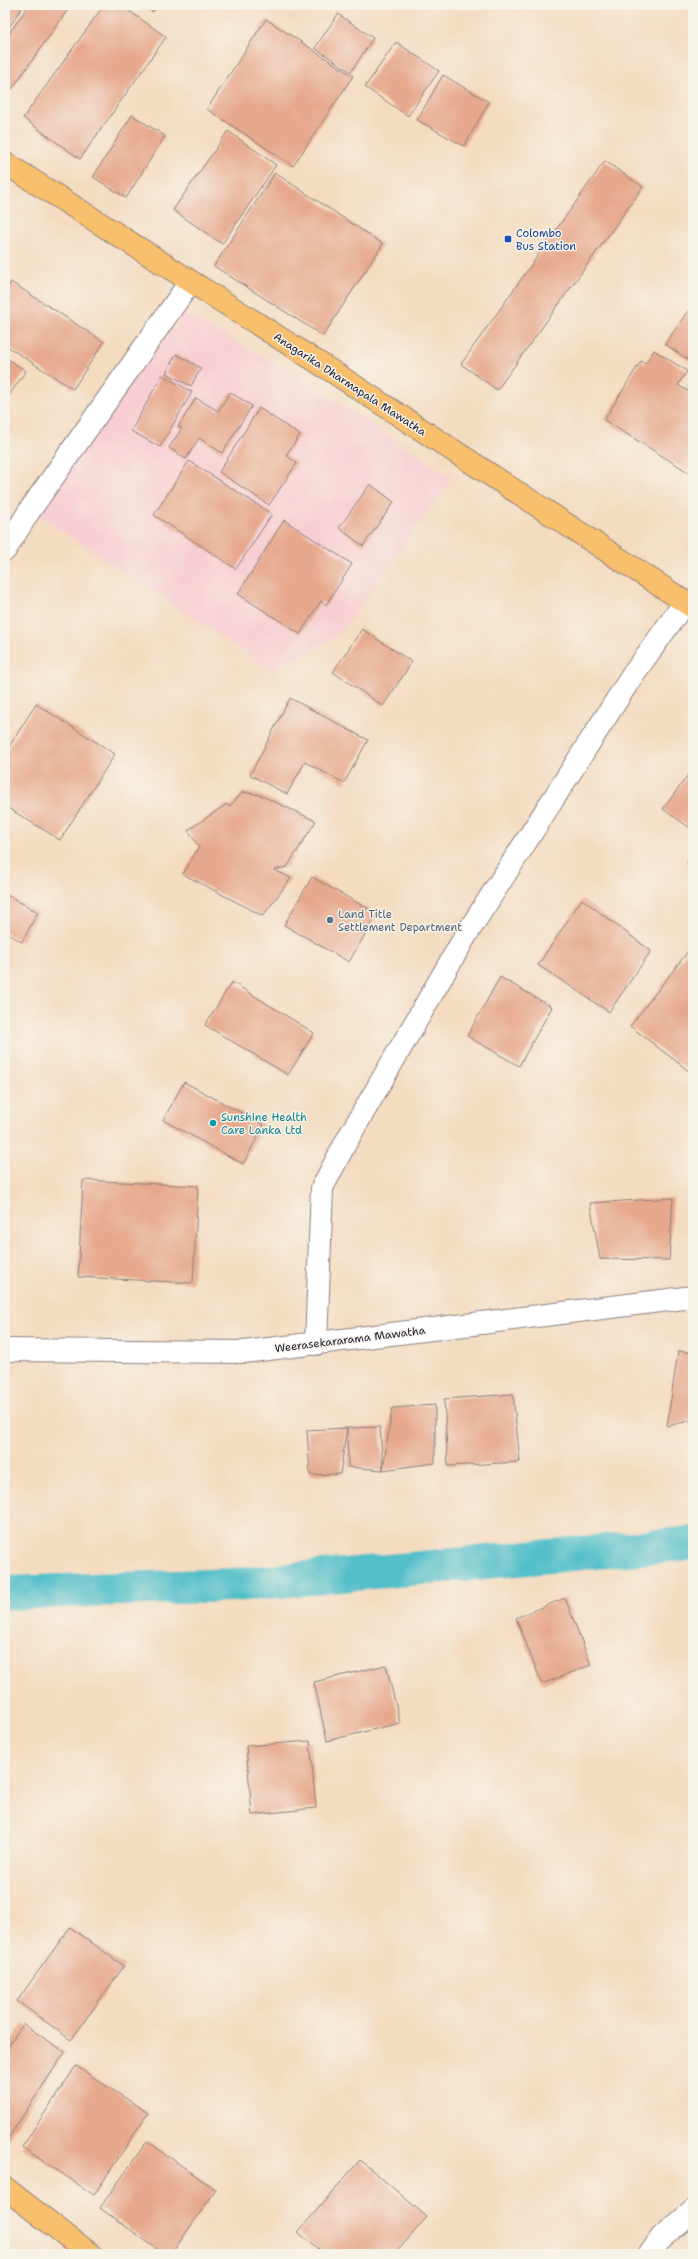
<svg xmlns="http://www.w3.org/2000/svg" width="698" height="2259" font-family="'Shantell Sans',sans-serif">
<rect width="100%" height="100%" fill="#f7f3e8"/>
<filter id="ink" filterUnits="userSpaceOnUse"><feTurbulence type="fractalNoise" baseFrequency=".025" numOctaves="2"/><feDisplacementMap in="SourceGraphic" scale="8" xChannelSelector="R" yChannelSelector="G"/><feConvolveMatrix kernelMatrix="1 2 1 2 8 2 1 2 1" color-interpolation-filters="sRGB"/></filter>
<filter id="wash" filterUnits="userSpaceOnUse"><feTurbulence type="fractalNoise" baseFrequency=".012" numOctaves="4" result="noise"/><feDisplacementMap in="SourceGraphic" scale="16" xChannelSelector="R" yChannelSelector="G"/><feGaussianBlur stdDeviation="0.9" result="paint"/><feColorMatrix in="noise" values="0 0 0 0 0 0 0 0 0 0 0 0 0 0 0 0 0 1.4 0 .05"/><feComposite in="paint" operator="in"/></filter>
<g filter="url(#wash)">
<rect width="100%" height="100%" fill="#f4dcc1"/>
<!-- built -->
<polygon fill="#f7cfd2" points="186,313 311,384 452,478 345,627 331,639 272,670 30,510"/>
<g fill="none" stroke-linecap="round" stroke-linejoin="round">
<!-- canal -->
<polyline stroke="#52bfc9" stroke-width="34" points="5,1593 234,1585 693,1543"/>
</g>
<g id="blocks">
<!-- building -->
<g fill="#e7a98e">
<polygon points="5,5 24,5 5,33"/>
<polygon points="29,5 71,5 12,89 5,84 5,39"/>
<polygon points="104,5 121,5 166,37 80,159 23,118"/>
<polygon points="140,5 157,5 153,12"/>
<polygon points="338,14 373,38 351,72 315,48"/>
<polygon points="266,19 353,76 293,166 207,109"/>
<polygon points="396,42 439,71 408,116 365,87"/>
<polygon points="443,75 489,102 464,146 417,120"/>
<polygon points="132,115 165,136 126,198 93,177"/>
<polygon points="228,131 276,165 222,244 173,210"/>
<polygon points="605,161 643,187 497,390 461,364"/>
<polygon points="275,173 383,244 323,336 214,266"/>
<polygon points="11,282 104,342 73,389 5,345 5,291"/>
<polygon points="693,304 693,363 665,344"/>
<polygon points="654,350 687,371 678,385 693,394 693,475 604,420 641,361 645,364"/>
<polygon points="176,354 201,368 191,386 166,373"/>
<polygon points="5,357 26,371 5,401"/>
<polygon points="162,375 192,392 160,447 131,431"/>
<polygon points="693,380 693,390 688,387"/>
<polygon points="230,392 252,406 222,453 199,438 186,459 169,448 182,428 178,427 196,398 218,411"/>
<polygon points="259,408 300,435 286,455 297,463 269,505 219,472"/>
<polygon points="189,461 272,514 236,569 154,515"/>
<polygon points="370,484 394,502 363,546 339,528"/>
<polygon points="284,520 352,564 326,605 321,601 300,634 238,594"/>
<polygon points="362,629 412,662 383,706 333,672"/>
<polygon points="290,698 368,740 344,783 305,762 287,794 250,775"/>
<polygon points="36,704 115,754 60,840 5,806 5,753"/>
<polygon points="691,771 693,772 693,830 663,809"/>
<polygon points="243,792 260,795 316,821 287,867 274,870 291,878 263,916 183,874 199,847 188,830 227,804 229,807"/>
<polygon points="693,854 693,867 687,862"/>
<polygon points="312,877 377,914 349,962 284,925"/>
<polygon points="5,894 38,912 22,942 5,932"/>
<polygon points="582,899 651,951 609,1012 538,965"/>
<polygon points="693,945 693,1068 690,1072 630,1026"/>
<polygon points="500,977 552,1007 519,1066 467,1036"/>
<polygon points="232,982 314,1033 288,1075 205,1025"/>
<polygon points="184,1082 264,1125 243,1164 163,1120"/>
<polygon points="83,1180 198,1186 193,1283 78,1277"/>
<polygon points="673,1198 669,1260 600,1259 590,1203"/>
<polygon points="678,1351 693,1353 693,1420 667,1426"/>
<polygon points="513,1394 520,1462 448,1466 444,1399"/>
<polygon points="435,1405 435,1463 383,1470 392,1408"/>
<polygon points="380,1427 383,1470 348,1467 347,1428 340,1474 310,1475 307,1430 347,1428"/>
<polygon points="565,1598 591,1665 542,1684 516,1618"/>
<polygon points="386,1665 400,1723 327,1741 314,1682"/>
<polygon points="310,1741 316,1808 252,1815 246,1746"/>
<polygon points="70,1927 124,1966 71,2040 17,2001"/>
<polygon points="23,2024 65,2052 5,2143 5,2051"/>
<polygon points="76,2066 148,2113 94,2195 22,2147"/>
<polygon points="147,2141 216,2190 171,2254 164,2254 100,2208"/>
<polygon points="360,2160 427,2217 395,2254 324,2254 298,2232"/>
</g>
</g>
</g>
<g filter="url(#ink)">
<use href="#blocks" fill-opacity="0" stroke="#8b7f7e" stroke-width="1"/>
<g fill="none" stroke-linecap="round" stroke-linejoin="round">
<!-- street casing -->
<g stroke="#8b7f7e" stroke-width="24">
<g id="street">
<polyline points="5,550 30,510 190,282"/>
<polyline points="316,1344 322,1188 346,1142 466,935 632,676 685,602"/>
<polyline points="5,1350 244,1352 693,1297"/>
<polyline points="650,2254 661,2238 693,2211"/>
</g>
</g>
<!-- primary casing -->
<g stroke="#8b7f7e" stroke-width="24">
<polyline id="primary" points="5,163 333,372 693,607"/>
</g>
<!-- highway casing -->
<g stroke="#8b7f7e" stroke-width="24">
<polyline id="highway" points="5,2188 90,2254"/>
</g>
<!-- street -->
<use href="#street" stroke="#fff" stroke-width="22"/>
<!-- primary -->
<use href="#primary" stroke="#f8bf6c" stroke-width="22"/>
<!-- highway -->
<use href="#highway" stroke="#f8bf6c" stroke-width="22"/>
</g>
</g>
<!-- markers -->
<rect fill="#1a4fb4" stroke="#f7f3e8" stroke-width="1.5" x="504" y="235" width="8" height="8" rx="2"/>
<circle fill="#5c6f8a" stroke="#f7f3e8" stroke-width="1.5" cx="330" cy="920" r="4"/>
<circle fill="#0f9aa8" stroke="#f7f3e8" stroke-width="1.5" cx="213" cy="1123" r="4"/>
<g text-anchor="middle" stroke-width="3" stroke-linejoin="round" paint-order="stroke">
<!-- transit labels -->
<g font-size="11" fill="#164399" stroke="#f7f3e8" text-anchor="start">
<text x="516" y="237">Colombo<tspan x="516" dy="13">Bus Station</tspan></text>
</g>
<!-- street labels -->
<g font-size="11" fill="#22223b" stroke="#f7f3e8">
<text transform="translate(350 384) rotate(33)" y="4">Anagarika Dharmapala Mawatha</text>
<text transform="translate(350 1339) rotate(-7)" y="4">Weerasekararama Mawatha</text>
</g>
<!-- service labels -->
<g font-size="11" fill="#4e5e75" stroke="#f7f3e8" text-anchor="start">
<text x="338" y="918">Land Title<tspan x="338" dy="13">Settlement Department</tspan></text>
</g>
<!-- culture labels -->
<g font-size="11" fill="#0d838f" stroke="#f7f3e8" text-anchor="start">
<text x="221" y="1121">Sunshine Health<tspan x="221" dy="13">Care Lanka Ltd</tspan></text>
</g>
</g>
<!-- margin -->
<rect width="698" height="2259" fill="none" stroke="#f7f3e8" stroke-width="20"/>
</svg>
